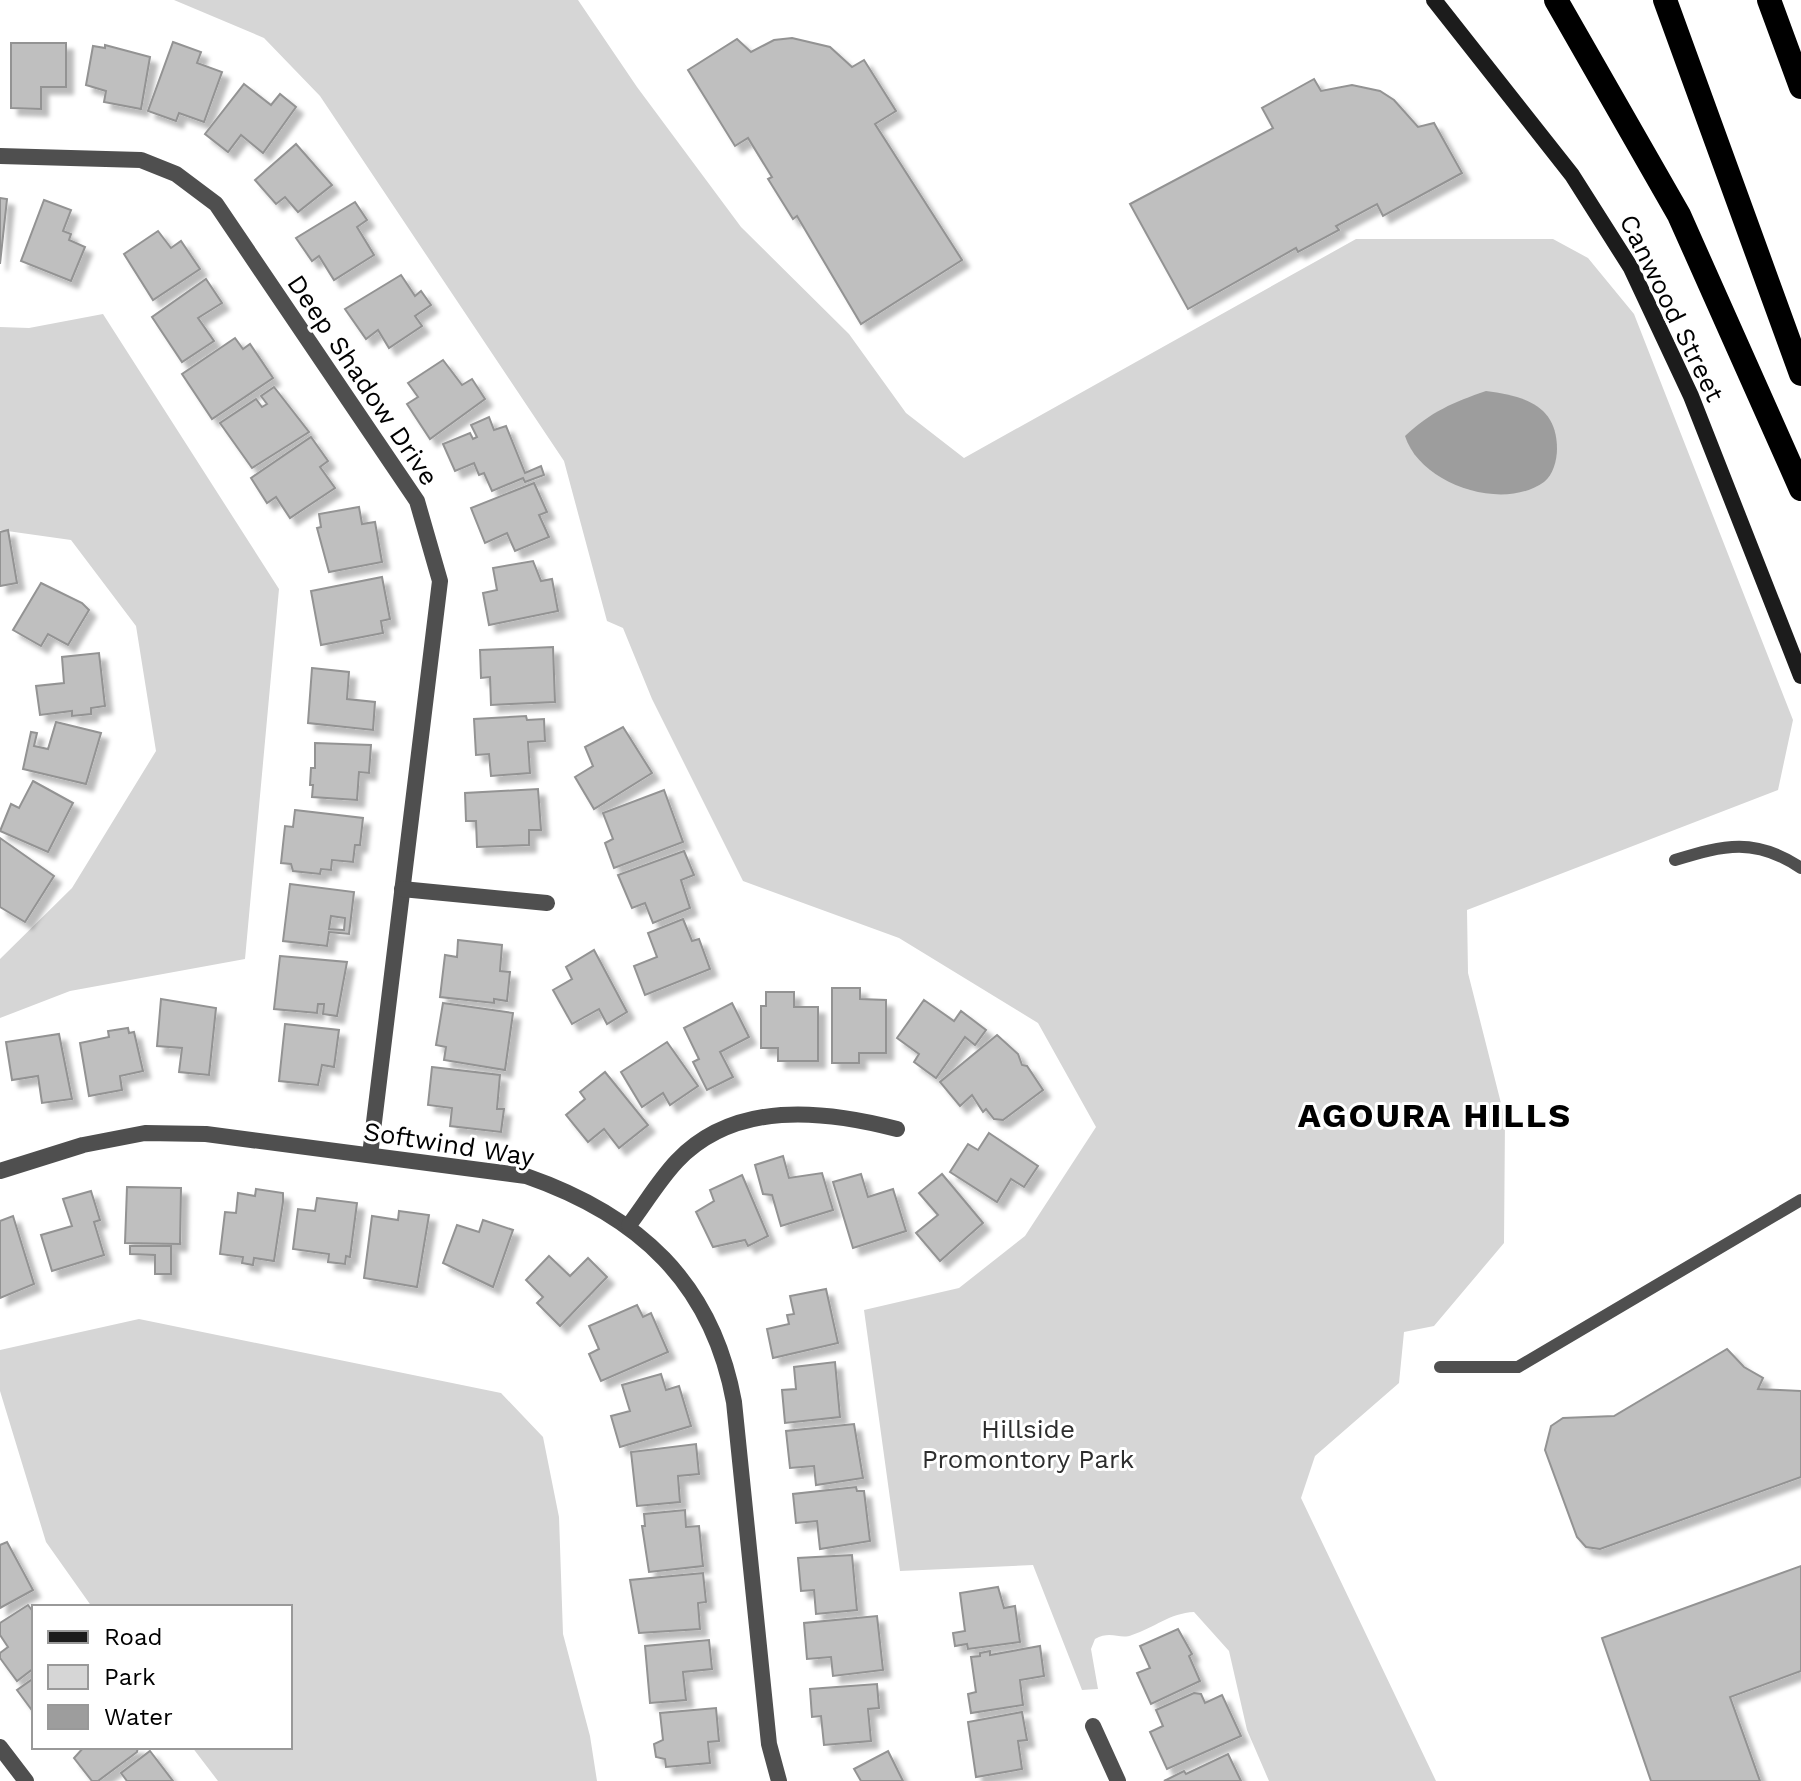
<svg xmlns="http://www.w3.org/2000/svg" width="1801" height="1781" font-family="'Work Sans',sans-serif">
<defs>
<filter id="shadow"><feDropShadow dx="7" dy="7" stdDeviation="2" flood-color="#0004"/></filter>
</defs>
<rect width="100%" height="100%" fill="#fff"/>
<!-- green -->
<g fill="#d6d6d6">
<path d="M174,0H578L637,87L741,227L849,334L906,413L964,458L1356,239H1553L1588,258L1634,314L1793,720L1778,790L1467,910L1468,973L1505,1119L1504,1243L1434,1326L1404,1332L1399,1383L1315,1456L1301,1498L1436,1781H1269L1247,1730L1229,1651L1194,1612C1170,1613 1154,1628 1132,1635C1120,1640 1111,1630 1095,1639L1091,1649L1098,1689L1082,1690L1033,1565L900,1571L864,1310L959,1288L1025,1236L1096,1127L1038,1023L899,938L743,881L652,699L623,628L607,621L564,461L320,96L264,38Z"/>
<polygon points="103,314 279,589 245,959 70,991 0,1018 0,959 72,888 156,751 136,626 71,540 0,530 0,327 29,328"/>
<polygon points="139,1319 501,1393 543,1437 559,1517 563,1634 590,1736 597,1781 218,1781 192,1747 290,1747 290,1607 92,1607 46,1542 0,1391 0,1350"/>
</g>
<!-- water -->
<path fill="#9d9d9d" d="M1486,391C1524,396 1557,405 1557,449C1557,460 1553,475 1544,482C1502,512 1420,484 1405,436C1430,412 1454,402 1486,391Z"/>
<!-- building -->
<g fill="#bfbfbf" stroke="#939393" stroke-width="2" fill-rule="evenodd" filter="url(#shadow)">
<polygon points="792,38 830,47 852,67 864,60 896,111 875,124 962,260 861,324 797,216 793,219 768,179 772,177 748,138 735,146 688,70 737,39 751,52 774,40"/>
<polygon points="173,42 201,52 197,63 222,72 204,122 179,113 176,121 148,111"/>
<polygon points="11,43 66,43 66,87 41,87 41,109 11,108"/>
<polygon points="105,45 150,57 141,109 104,102 106,91 86,85 93,46 105,48"/>
<polygon points="1314,79 1321,91 1352,85 1380,91 1394,100 1418,127 1434,123 1462,173 1383,216 1377,204 1336,226 1339,230 1298,252 1296,248 1188,309 1130,204 1273,128 1262,108"/>
<polygon points="244,84 271,105 280,94 296,107 263,153 241,135 228,152 205,134"/>
<polygon points="296,144 332,185 298,212 285,197 276,204 255,180"/>
<polygon points="0,198 7,199 0,264"/>
<polygon points="44,200 71,210 63,231 71,234 69,240 85,247 71,281 21,261"/>
<polygon points="355,202 367,220 357,227 374,255 334,280 319,256 312,261 296,238"/>
<polygon points="158,231 171,248 181,241 200,269 153,300 124,254"/>
<polygon points="401,275 415,296 421,291 431,305 415,316 422,326 389,348 378,330 366,339 345,309"/>
<polygon points="206,279 222,303 198,318 214,341 182,362 152,317"/>
<polygon points="235,338 243,349 250,344 273,378 212,419 182,374"/>
<polygon points="443,360 462,385 472,379 485,399 430,439 407,404 418,397 408,383"/>
<polygon points="274,387 309,432 252,468 220,423 256,399 262,407 267,404 261,396"/>
<polygon points="489,417 494,430 506,426 525,473 541,466 544,475 525,482 523,478 492,491 484,473 479,475 474,463 455,471 443,444 470,433 473,439 477,437 471,425"/>
<polygon points="311,437 328,461 320,467 335,488 290,518 276,497 267,503 251,478"/>
<polygon points="534,483 547,512 539,515 549,537 515,551 507,533 485,543 471,508"/>
<polygon points="359,507 362,524 375,522 382,562 329,572 317,528 321,527 319,514"/>
<polygon points="8,530 17,583 0,586 0,532"/>
<polygon points="533,561 541,581 552,579 558,611 489,625 483,593 497,590 493,568"/>
<polygon points="382,577 390,619 381,621 383,633 321,645 311,591"/>
<polygon points="41,583 82,603 89,610 68,645 48,634 41,646 13,630"/>
<polygon points="553,647 555,702 491,705 490,677 481,678 480,650"/>
<polygon points="99,653 105,706 91,708 91,714 72,716 72,711 40,715 36,686 64,683 62,657"/>
<polygon points="312,668 349,672 347,699 375,702 373,730 308,723"/>
<polygon points="526,716 527,720 544,719 545,741 528,742 530,773 491,776 489,754 476,755 474,719"/>
<polygon points="56,722 101,733 86,784 23,769 31,732 37,733 34,746 48,749"/>
<polygon points="623,727 652,773 594,809 575,777 593,766 585,747"/>
<polygon points="315,743 371,745 369,773 359,772 357,800 312,797 313,785 310,785 311,768 315,768"/>
<polygon points="33,781 73,803 48,852 0,831 11,804 19,808"/>
<polygon points="538,789 541,830 529,830 529,845 477,847 476,821 466,821 465,793"/>
<polygon points="664,790 683,842 614,868 605,843 613,839 603,813"/>
<polygon points="295,810 363,818 360,845 355,845 353,862 332,860 331,870 321,869 320,874 293,871 291,864 281,863 285,826 293,827"/>
<polygon points="0,838 54,876 25,922 0,907"/>
<polygon points="684,851 694,875 681,880 690,908 653,923 645,903 632,908 618,875"/>
<path d="M290,884L354,892L349,934L329,932L327,946L283,941ZM331,916L345,918L344,930L329,929Z"/>
<polygon points="683,919 692,941 699,939 710,969 645,995 634,966 657,957 648,933"/>
<polygon points="458,940 502,945 500,971 510,972 507,1001 494,999 494,1003 440,997 445,955 457,957"/>
<polygon points="594,950 627,1012 607,1024 599,1009 572,1024 553,990 572,979 566,967"/>
<polygon points="280,956 347,962 337,1016 323,1014 324,1004 318,1004 317,1013 274,1009"/>
<polygon points="832,988 860,988 860,999 886,1000 886,1053 859,1053 859,1063 832,1063"/>
<polygon points="766,992 794,992 794,1007 818,1007 818,1061 778,1061 778,1048 761,1048 761,1006 766,1006"/>
<polygon points="161,999 216,1008 209,1075 179,1072 182,1048 157,1046"/>
<polygon points="924,1000 954,1021 961,1011 986,1030 975,1045 965,1037 936,1078 914,1062 919,1054 897,1038"/>
<polygon points="443,1003 513,1013 505,1070 444,1060 446,1047 436,1045"/>
<polygon points="732,1003 749,1037 720,1052 733,1077 707,1090 693,1062 699,1059 684,1028"/>
<polygon points="285,1024 339,1030 334,1067 322,1065 318,1085 279,1081"/>
<polygon points="128,1028 129,1033 134,1032 143,1071 120,1076 122,1090 89,1096 80,1043 109,1037 108,1031"/>
<polygon points="59,1034 72,1099 42,1103 38,1076 12,1080 6,1042"/>
<polygon points="997,1035 1018,1054 1022,1065 1027,1066 1043,1090 1003,1120 994,1119 986,1109 983,1112 972,1095 960,1106 940,1082"/>
<polygon points="667,1042 698,1086 670,1105 663,1093 642,1107 621,1072"/>
<polygon points="432,1067 500,1075 497,1109 504,1109 501,1132 450,1126 452,1108 428,1105"/>
<polygon points="605,1072 648,1125 619,1148 604,1129 588,1142 566,1115 585,1099 580,1092"/>
<polygon points="989,1133 1038,1166 1024,1187 1011,1179 997,1202 950,1172 968,1144 978,1150"/>
<polygon points="783,1156 789,1178 822,1173 833,1210 781,1226 772,1195 763,1194 755,1165"/>
<polygon points="861,1174 868,1197 893,1189 906,1231 853,1248 833,1182"/>
<polygon points="942,1174 983,1223 940,1261 916,1233 938,1215 919,1193"/>
<polygon points="742,1175 768,1236 748,1246 745,1240 713,1247 696,1212 714,1201 710,1190"/>
<polygon points="127,1187 181,1188 180,1244 125,1243"/>
<polygon points="256,1189 283,1193 283,1202 274,1261 254,1258 253,1265 242,1263 243,1257 220,1254 225,1212 236,1213 238,1193 255,1196"/>
<polygon points="91,1191 100,1220 94,1222 104,1255 52,1271 41,1235 72,1226 63,1199"/>
<polygon points="317,1198 357,1203 350,1257 346,1256 345,1264 328,1262 329,1254 293,1249 298,1209 315,1211"/>
<polygon points="399,1211 429,1215 417,1287 364,1278 372,1216 398,1220"/>
<polygon points="13,1216 34,1284 0,1298 0,1221"/>
<polygon points="483,1220 513,1230 493,1287 443,1263 457,1225 479,1232"/>
<polygon points="130,1246 171,1246 171,1274 155,1274 155,1255 130,1254"/>
<polygon points="549,1256 570,1276 588,1258 607,1277 560,1326 537,1303 543,1297 526,1280"/>
<polygon points="826,1289 838,1343 773,1358 767,1329 789,1324 787,1315 794,1314 790,1296"/>
<polygon points="637,1305 643,1317 651,1313 668,1352 601,1381 589,1354 599,1349 589,1326"/>
<polygon points="1727,1349 1744,1367 1763,1378 1758,1389 1801,1391 1801,1477 1600,1549 1586,1547 1577,1537 1545,1450 1551,1426 1563,1418 1614,1416"/>
<polygon points="835,1362 840,1417 785,1423 782,1390 796,1389 794,1367"/>
<polygon points="661,1374 666,1390 679,1386 691,1426 620,1447 611,1416 630,1411 622,1385"/>
<polygon points="854,1424 863,1478 816,1485 814,1466 790,1468 786,1431"/>
<polygon points="696,1444 699,1474 678,1476 680,1502 637,1506 631,1452"/>
<polygon points="856,1487 857,1491 864,1491 870,1541 820,1549 817,1521 796,1523 793,1494"/>
<polygon points="685,1510 686,1527 699,1526 703,1566 649,1572 642,1526 645,1526 644,1514"/>
<polygon points="7,1542 33,1590 0,1608 0,1545"/>
<polygon points="852,1555 857,1610 816,1614 814,1590 801,1591 798,1558"/>
<polygon points="1801,1566 1801,1671 1730,1697 1760,1781 1651,1781 1602,1638"/>
<polygon points="703,1573 706,1602 698,1603 700,1629 639,1633 630,1580"/>
<polygon points="998,1587 1004,1608 1015,1606 1020,1642 968,1649 967,1644 955,1646 953,1633 965,1631 960,1593"/>
<polygon points="28,1605 34,1613 34,1668 17,1681 0,1658 0,1653 8,1647 0,1635 0,1623"/>
<polygon points="877,1616 883,1670 833,1676 831,1657 807,1659 804,1623"/>
<polygon points="1178,1629 1192,1654 1189,1656 1200,1681 1151,1704 1137,1673 1150,1668 1140,1646"/>
<polygon points="709,1640 712,1669 683,1672 686,1700 650,1703 645,1646"/>
<polygon points="1040,1646 1044,1676 1020,1680 1023,1705 971,1713 968,1694 976,1692 971,1657 980,1656 980,1653 990,1651 990,1655"/>
<polygon points="34,1678 34,1713 17,1690"/>
<polygon points="877,1684 879,1708 868,1709 871,1741 824,1745 821,1716 812,1717 810,1689"/>
<polygon points="1194,1693 1201,1694 1205,1703 1222,1695 1241,1736 1167,1769 1150,1732 1163,1726 1156,1710"/>
<polygon points="716,1708 719,1741 708,1742 710,1763 666,1767 665,1759 656,1757 654,1744 663,1740 660,1713"/>
<polygon points="1022,1712 1027,1740 1018,1741 1022,1769 976,1777 968,1722"/>
<polygon points="84,1747 138,1747 137,1752 98,1781 92,1781 74,1758"/>
<polygon points="150,1751 173,1781 127,1781 121,1773"/>
<polygon points="888,1751 903,1781 861,1781 854,1769"/>
<polygon points="1228,1754 1241,1781 1164,1781 1184,1771 1186,1774"/>
</g>
<g fill="none" stroke-linecap="round" stroke-linejoin="round">
<!-- lane -->
<g stroke="#4f4f4f" stroke-width="12">
<path d="M1675,860C1724,845 1755,837 1801,868"/>
<polyline points="1440,1367 1518,1367 1801,1200"/>
</g>
<!-- street -->
<g stroke="#4f4f4f" stroke-width="16">
<polyline points="0,156 141,160 176,174 216,204 417,501 440,581 370,1155"/>
<polyline points="402,889 547,903"/>
<path d="M0,1171L83,1145L145,1133L206,1134L526,1176C638,1215 712,1282 734,1402L769,1744L779,1781"/>
<path d="M629,1225C645,1204 659,1180 677,1161C735,1100 824,1110 897,1129"/>
<polyline points="1093,1726 1118,1781"/>
<polyline points="0,1747 26,1781"/>
</g>
<!-- secondary -->
<polyline stroke="#1c1c1c" stroke-width="16" points="1434,0 1572,175 1631,268 1691,396 1801,676"/>
<!-- highway -->
<g stroke="#000" stroke-width="24">
<polyline points="1556,0 1679,215 1801,489"/>
<polyline points="1665,0 1801,374"/>
<polyline points="1769,0 1801,87"/>
</g>
</g>
<g text-anchor="middle" stroke-width="6" stroke-linejoin="round" paint-order="stroke">
<!-- street labels -->
<g font-size="26" fill="#000" stroke="#fff">
<text transform="translate(1672 308) rotate(64)" y="9">Canwood Street</text>
<text transform="translate(363 380) rotate(56)" y="9">Deep Shadow Drive</text>
<text transform="translate(449 1144) rotate(9)" y="9">Softwind Way</text>
</g>
<!-- park labels -->
<g font-size="26" fill="#2d2d2d" stroke="#fff">
<text x="1028" y="1438">Hillside<tspan x="1028" dy="30">Promontory Park</tspan></text>
</g>
<!-- district labels -->
<g font-size="34" font-weight="bold" letter-spacing="2" fill="#000" stroke="#fff">
<text x="1435" y="1127">AGOURA HILLS</text>
</g>
</g>
<!-- legend -->
<rect x="32" y="1605" width="260" height="144" fill="#ffffff" stroke="#999999" stroke-width="2"/>
<rect x="48" y="1631" width="40" height="12" fill="#1c1c1c" stroke="#999999" stroke-width="2"/>
<text x="104" y="1645" font-size="24" fill="#000000">Road</text>
<rect x="48" y="1665" width="40" height="24" fill="#d6d6d6" stroke="#999999" stroke-width="2"/>
<text x="104" y="1685" font-size="24" fill="#000000">Park</text>
<rect x="48" y="1705" width="40" height="24" fill="#9d9d9d" stroke="#999999" stroke-width="2"/>
<text x="104" y="1725" font-size="24" fill="#000000">Water</text>
</svg>
